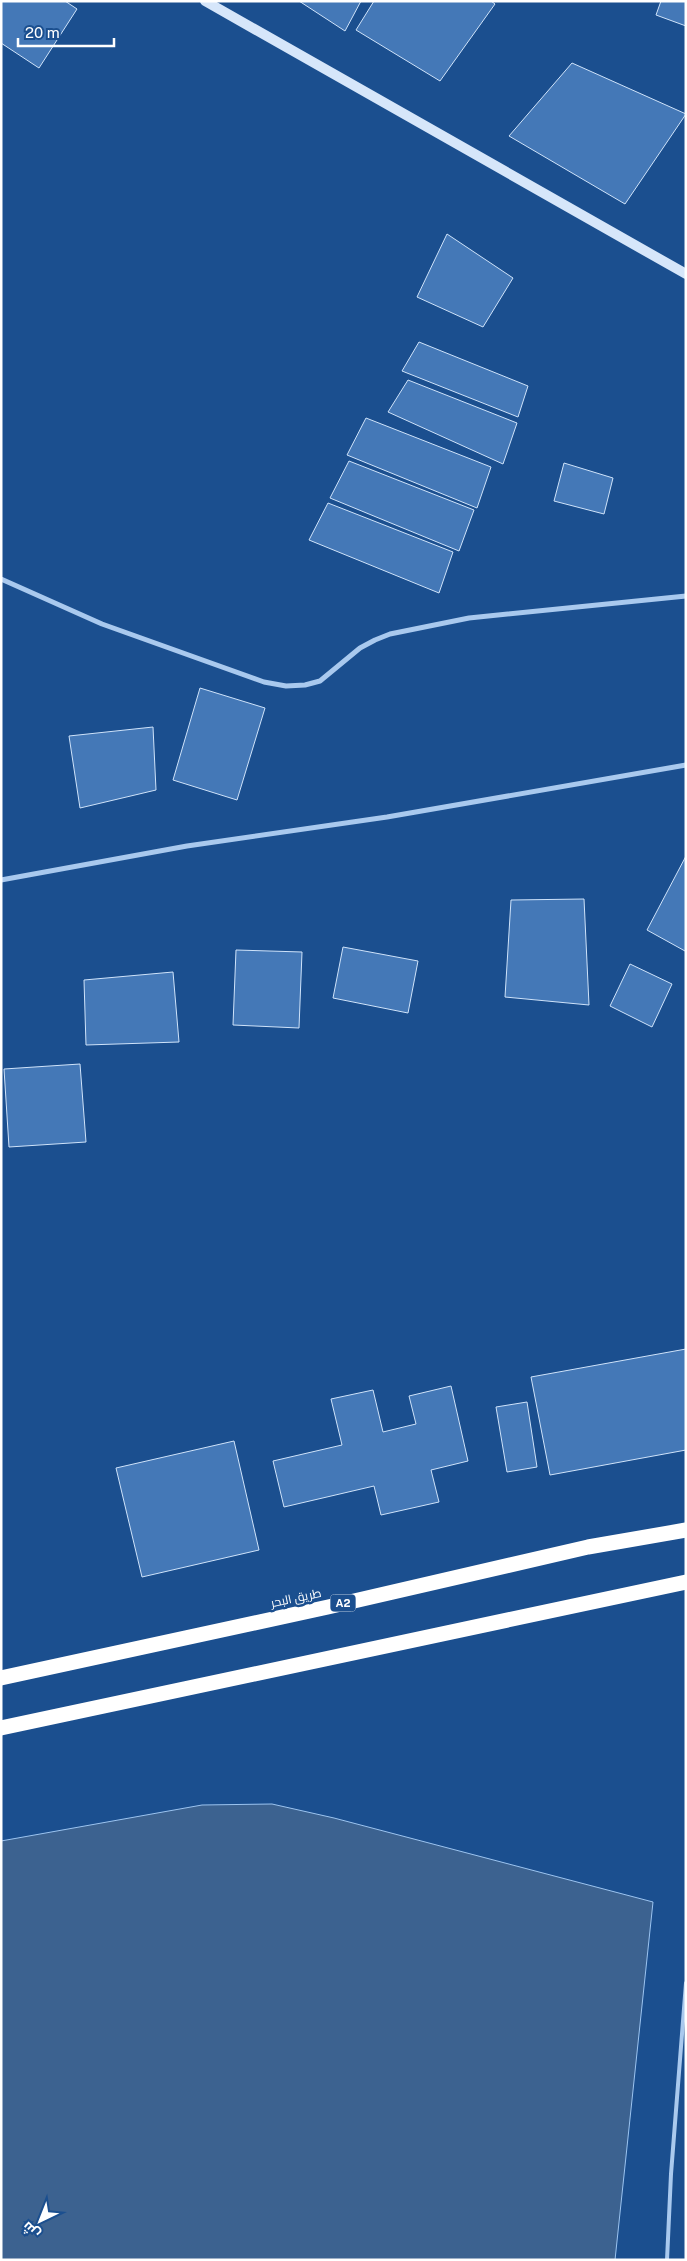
<svg xmlns="http://www.w3.org/2000/svg" width="687" height="2261" font-family="'Public Sans',Cairo,sans-serif">
<rect width="100%" height="100%" fill="#1b4f8f"/>
<!-- water -->
<polygon fill="#3c6290" stroke="#9cc4f0" points="272,1804 334,1818 653,1902 615,2260 1,2260 1,1841 202,1805"/>
<!-- building -->
<g fill="#4478b7" stroke="#cfe3fa">
<polygon points="1,1 65,1 77,9 39,68 1,43"/>
<polygon points="299,1 361,1 345,31"/>
<polygon points="374,1 491,1 495,4 440,81 356,30"/>
<polygon points="661,1 686,1 686,26 656,15"/>
<polygon points="572,63 686,114 625,204 509,136"/>
<polygon points="447,234 513,278 483,327 417,297"/>
<polygon points="419,342 528,386 518,417 402,371"/>
<polygon points="408,380 517,423 503,464 388,412"/>
<polygon points="366,418 491,467 477,508 347,455"/>
<polygon points="349,461 474,510 459,551 330,498"/>
<polygon points="564,463 613,478 604,514 554,501"/>
<polygon points="328,503 453,552 439,593 309,540"/>
<polygon points="200,688 265,708 237,800 173,780"/>
<polygon points="153,727 156,790 80,808 69,736"/>
<polygon points="686,856 686,950 685,951 647,930"/>
<polygon points="584,899 589,1005 505,997 511,900"/>
<polygon points="343,947 418,961 408,1013 333,998"/>
<polygon points="236,950 302,952 299,1028 233,1025"/>
<polygon points="630,964 672,984 652,1027 610,1006"/>
<polygon points="173,972 179,1042 86,1045 84,980"/>
<polygon points="80,1064 86,1142 9,1147 4,1069"/>
<polygon points="686,1349 686,1450 550,1475 531,1377"/>
<polygon points="451,1386 468,1461 431,1470 439,1502 381,1515 374,1486 284,1507 273,1461 342,1445 331,1399 373,1390 383,1432 416,1424 409,1396"/>
<polygon points="527,1402 537,1467 507,1472 496,1407"/>
<polygon points="234,1441 259,1550 142,1577 116,1468"/>
</g>
<g fill="none" stroke-linecap="round" stroke-linejoin="round">
<!-- lane -->
<polyline stroke="#a9c9ee" stroke-width="4" points="667,2260 671,2174 686,1983"/>
<!-- street -->
<g stroke="#a9c9ee" stroke-width="5">
<polyline points="1,579 102,624 264,682 286,686 305,685 320,681 360,648 375,640 390,634 469,618 686,596"/>
<polyline points="1,880 187,846 387,817 686,765"/>
</g>
<!-- secondary -->
<polyline stroke="#d6e6fa" stroke-width="10" points="205,1 686,274"/>
<!-- highway -->
<g stroke="#fff" stroke-width="15">
<polyline points="1,1678 328,1607 588,1547 686,1530"/>
<polyline points="1,1728 686,1582"/>
</g>
</g>
<g text-anchor="middle" stroke-width="5" stroke-linejoin="round" paint-order="stroke">
<!-- shield labels -->
<rect fill="#1b4f8f" stroke="#bbcadd" stroke-width="1" x="330.5" y="1594.5" width="25" height="17" rx="4"/>
<g font-size="11" font-weight="bold" fill="#fff">
<text x="343" y="1607">A2</text>
</g>
<!-- street labels -->
<g font-size="12" fill="#fff" stroke="#1b4f8f">
<text transform="translate(296 1598) rotate(-12)" y="4">طريق البحر</text>
</g>
</g>
<!-- border -->
<rect width="687" height="2261" fill="none" stroke="#ffffff" stroke-width="5"/>
<!-- north arrow -->
<g transform="translate(40 2221) rotate(223)" stroke="#1b4f8f" stroke-width="4" paint-order="stroke">
<path d="M0-4L9 19L0 12L-9 19Z" fill="#ffffff"/>
<text y="-8" font-size="14" font-weight="bold" text-anchor="middle" fill="#ffffff">ش</text>
</g>
<!-- scale -->
<path d="M18 38v8h96v-8" fill="none" stroke="#ffffff" stroke-width="2.5"/>
<text x="25" y="38" font-size="15" fill="#ffffff" stroke="#1b4f8f" stroke-width="4" paint-order="stroke">20 m</text>
</svg>
